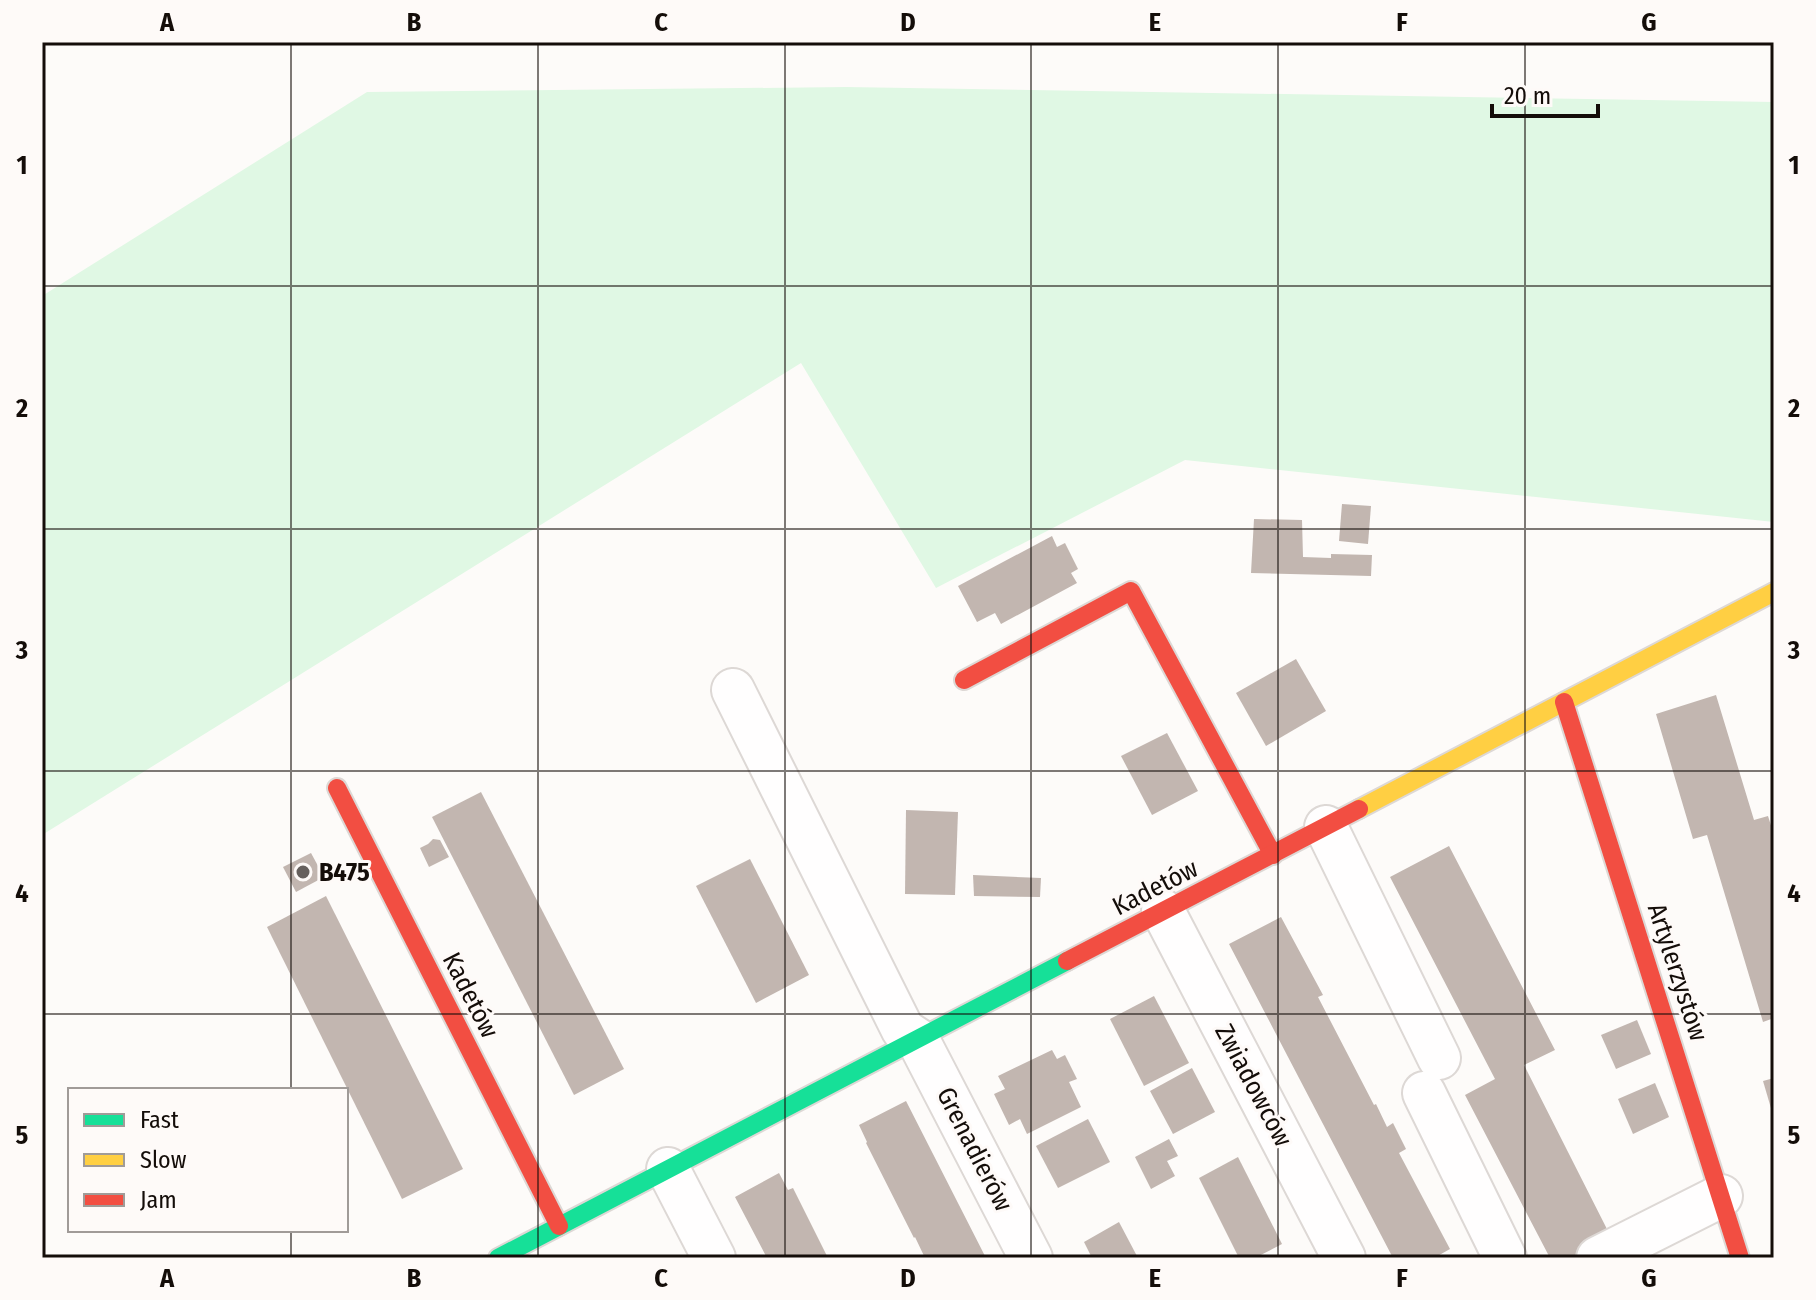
<svg xmlns="http://www.w3.org/2000/svg" width="1816" height="1300" font-family="'Fira Sans Condensed',sans-serif">
<rect width="100%" height="100%" fill="#fdfbf9"/>
<!-- green -->
<polygon fill="#e0f8e4" points="846,87 1774,102 1774,522 1185,460 936,588 801,363 42,835 42,296 367,92"/>
<!-- building -->
<g fill="#c2b6b0">
<polygon points="1342,504 1371,506 1368,544 1339,541"/>
<polygon points="1254,519 1302,520 1303,557 1331,558 1331,554 1372,555 1371,576 1251,573"/>
<polygon points="1052,536 1057,547 1065,543 1078,569 1071,573 1077,583 1001,624 995,613 977,622 958,586"/>
<polygon points="1296,659 1326,711 1266,746 1236,693"/>
<polygon points="1716,695 1754,820 1768,816 1774,835 1774,1018 1763,1022 1707,835 1693,839 1656,714"/>
<polygon points="1167,733 1198,791 1152,815 1121,756"/>
<polygon points="481,792 624,1069 574,1095 432,817"/>
<polygon points="906,810 958,812 955,895 905,894"/>
<polygon points="433,839 440,840 449,857 429,867 420,848 428,844"/>
<polygon points="1449,846 1555,1050 1524,1065 1612,1239 1573,1258 1550,1258 1465,1095 1495,1079 1390,877"/>
<polygon points="311,853 324,877 296,892 283,867"/>
<polygon points="750,859 809,975 756,1003 696,886"/>
<polygon points="973,875 1041,878 1040,897 974,896"/>
<polygon points="326,896 463,1169 402,1199 267,927"/>
<polygon points="1281,917 1323,995 1318,997 1374,1105 1376,1104 1387,1127 1393,1123 1406,1149 1399,1153 1450,1249 1434,1258 1393,1258 1229,944"/>
<polygon points="1154,996 1189,1063 1144,1086 1110,1019"/>
<polygon points="1637,1020 1651,1054 1616,1069 1601,1035"/>
<polygon points="1052,1050 1057,1059 1065,1055 1077,1079 1069,1082 1081,1107 1027,1134 1020,1119 1009,1125 994,1094 1005,1089 998,1076"/>
<polygon points="1192,1068 1215,1112 1173,1134 1150,1091"/>
<polygon points="1774,1078 1774,1115 1773,1115 1763,1081"/>
<polygon points="1655,1083 1669,1117 1633,1134 1618,1099"/>
<polygon points="906,1101 986,1258 925,1258 915,1237 914,1238 866,1143 867,1142 859,1125"/>
<polygon points="1088,1119 1110,1162 1058,1188 1036,1146"/>
<polygon points="1169,1139 1178,1156 1167,1161 1175,1176 1151,1189 1135,1157"/>
<polygon points="1238,1157 1282,1244 1255,1258 1239,1258 1199,1178"/>
<polygon points="779,1173 788,1190 793,1188 828,1258 767,1258 735,1197"/>
<polygon points="1119,1222 1138,1258 1092,1258 1084,1242"/>
</g>
<g fill="none" stroke-linecap="round" stroke-linejoin="round">
<!-- street casing -->
<g stroke="#ddd8d5" stroke-width="46">
<g id="street">
<polyline points="733,690 903,1030 918,1040 1031,1258"/>
<polyline points="1326,827 1439,1058"/>
<polyline points="1163,911 1344,1258"/>
<polyline points="1424,1093 1505,1258"/>
<polyline points="668,1169 714,1258"/>
<polyline points="1598,1258 1721,1196"/>
</g>
</g>
<!-- fast casing -->
<g stroke="#ddd8d5" stroke-width="22">
<polyline id="fast" points="498,1258 1067,961"/>
</g>
<!-- slow casing -->
<g stroke="#ddd8d5" stroke-width="22">
<polyline id="slow" points="1359,809 1774,592"/>
</g>
<!-- jam casing -->
<g stroke="#ddd8d5" stroke-width="22">
<g id="jam">
<polyline points="964,680 1131,591 1273,855"/>
<polyline points="1564,702 1740,1258"/>
<polyline points="337,788 559,1226"/>
<polyline points="1067,961 1359,809"/>
</g>
</g>
<!-- street -->
<use href="#street" stroke="#fffefe" stroke-width="42"/>
<!-- fast -->
<use href="#fast" stroke="#16e098" stroke-width="18"/>
<!-- slow -->
<use href="#slow" stroke="#ffcf43" stroke-width="18"/>
<!-- jam -->
<use href="#jam" stroke="#f24e42" stroke-width="18"/>
</g>
<!-- grid -->
<path fill="none" stroke="#140d09" stroke-width="2" stroke-opacity="0.55" d="M291,42V1090M538,42V1258M785,42V1258M1031,42V1258M1278,42V1258M1525,42V1258M42,286H1774M42,529H1774M42,771H1774M42,1014H1774M291,1230V1258"/>
<!-- markers -->
<circle fill="#66605d" stroke="#fefaf8" stroke-width="3" cx="303" cy="872" r="8"/>
<g text-anchor="middle" stroke-width="6" stroke-linejoin="round" paint-order="stroke">
<!-- poi labels -->
<g font-size="26" font-weight="bold" fill="#140d09" stroke="#fefaf8" text-anchor="start">
<text x="319" y="881">B475</text>
</g>
<!-- street labels -->
<g font-size="26" fill="#140d09" stroke="#fefaf8">
<text transform="translate(1155 887) rotate(-27)" y="9">Kadetów</text>
<text transform="translate(1678 972) rotate(72)" y="9">Artylerzystów</text>
<text transform="translate(471 995) rotate(63)" y="9">Kadetów</text>
<text transform="translate(1254 1085) rotate(62)" y="9">Zwiadowców</text>
<text transform="translate(975 1149) rotate(63)" y="9">Grenadierów</text>
</g>
</g>
<!-- border -->
<rect width="1816" height="1300" fill="none" stroke="#fefaf8" stroke-width="88"/>
<!-- legend -->
<rect x="68" y="1088" width="280" height="144" fill="#fefaf8" stroke="#a09b98" stroke-width="2"/>
<rect x="84" y="1114" width="40" height="12" fill="#16e098" stroke="#a09b98" stroke-width="2"/>
<text x="140" y="1128" font-size="24" fill="#140d09">Fast</text>
<rect x="84" y="1154" width="40" height="12" fill="#ffcf43" stroke="#a09b98" stroke-width="2"/>
<text x="140" y="1168" font-size="24" fill="#140d09">Slow</text>
<rect x="84" y="1194" width="40" height="12" fill="#f24e42" stroke="#a09b98" stroke-width="2"/>
<text x="140" y="1208" font-size="24" fill="#140d09">Jam</text>
<!-- scale -->
<path d="M1492 104v12h106v-12" fill="none" stroke="#140d09" stroke-width="4"/>
<text x="1504" y="104" font-size="24" fill="#140d09" stroke="#fefaf8" stroke-width="6" paint-order="stroke">20 m</text>
<rect x="44" y="44" width="1728" height="1212" fill="none" stroke="#140d09" stroke-width="3"/>
<g font-size="26" text-anchor="middle" font-weight="bold" fill="#140d09">
<text x="167" y="31">A</text>
<text x="414" y="31">B</text>
<text x="661" y="31">C</text>
<text x="908" y="31">D</text>
<text x="1155" y="31">E</text>
<text x="1402" y="31">F</text>
<text x="1649" y="31">G</text>
<text x="22" y="174">1</text>
<text x="1794" y="174">1</text>
<text x="22" y="417">2</text>
<text x="1794" y="417">2</text>
<text x="22" y="659">3</text>
<text x="1794" y="659">3</text>
<text x="22" y="902">4</text>
<text x="1794" y="902">4</text>
<text x="22" y="1144">5</text>
<text x="1794" y="1144">5</text>
<text x="167" y="1287">A</text>
<text x="414" y="1287">B</text>
<text x="661" y="1287">C</text>
<text x="908" y="1287">D</text>
<text x="1155" y="1287">E</text>
<text x="1402" y="1287">F</text>
<text x="1649" y="1287">G</text>
</g>
</svg>
